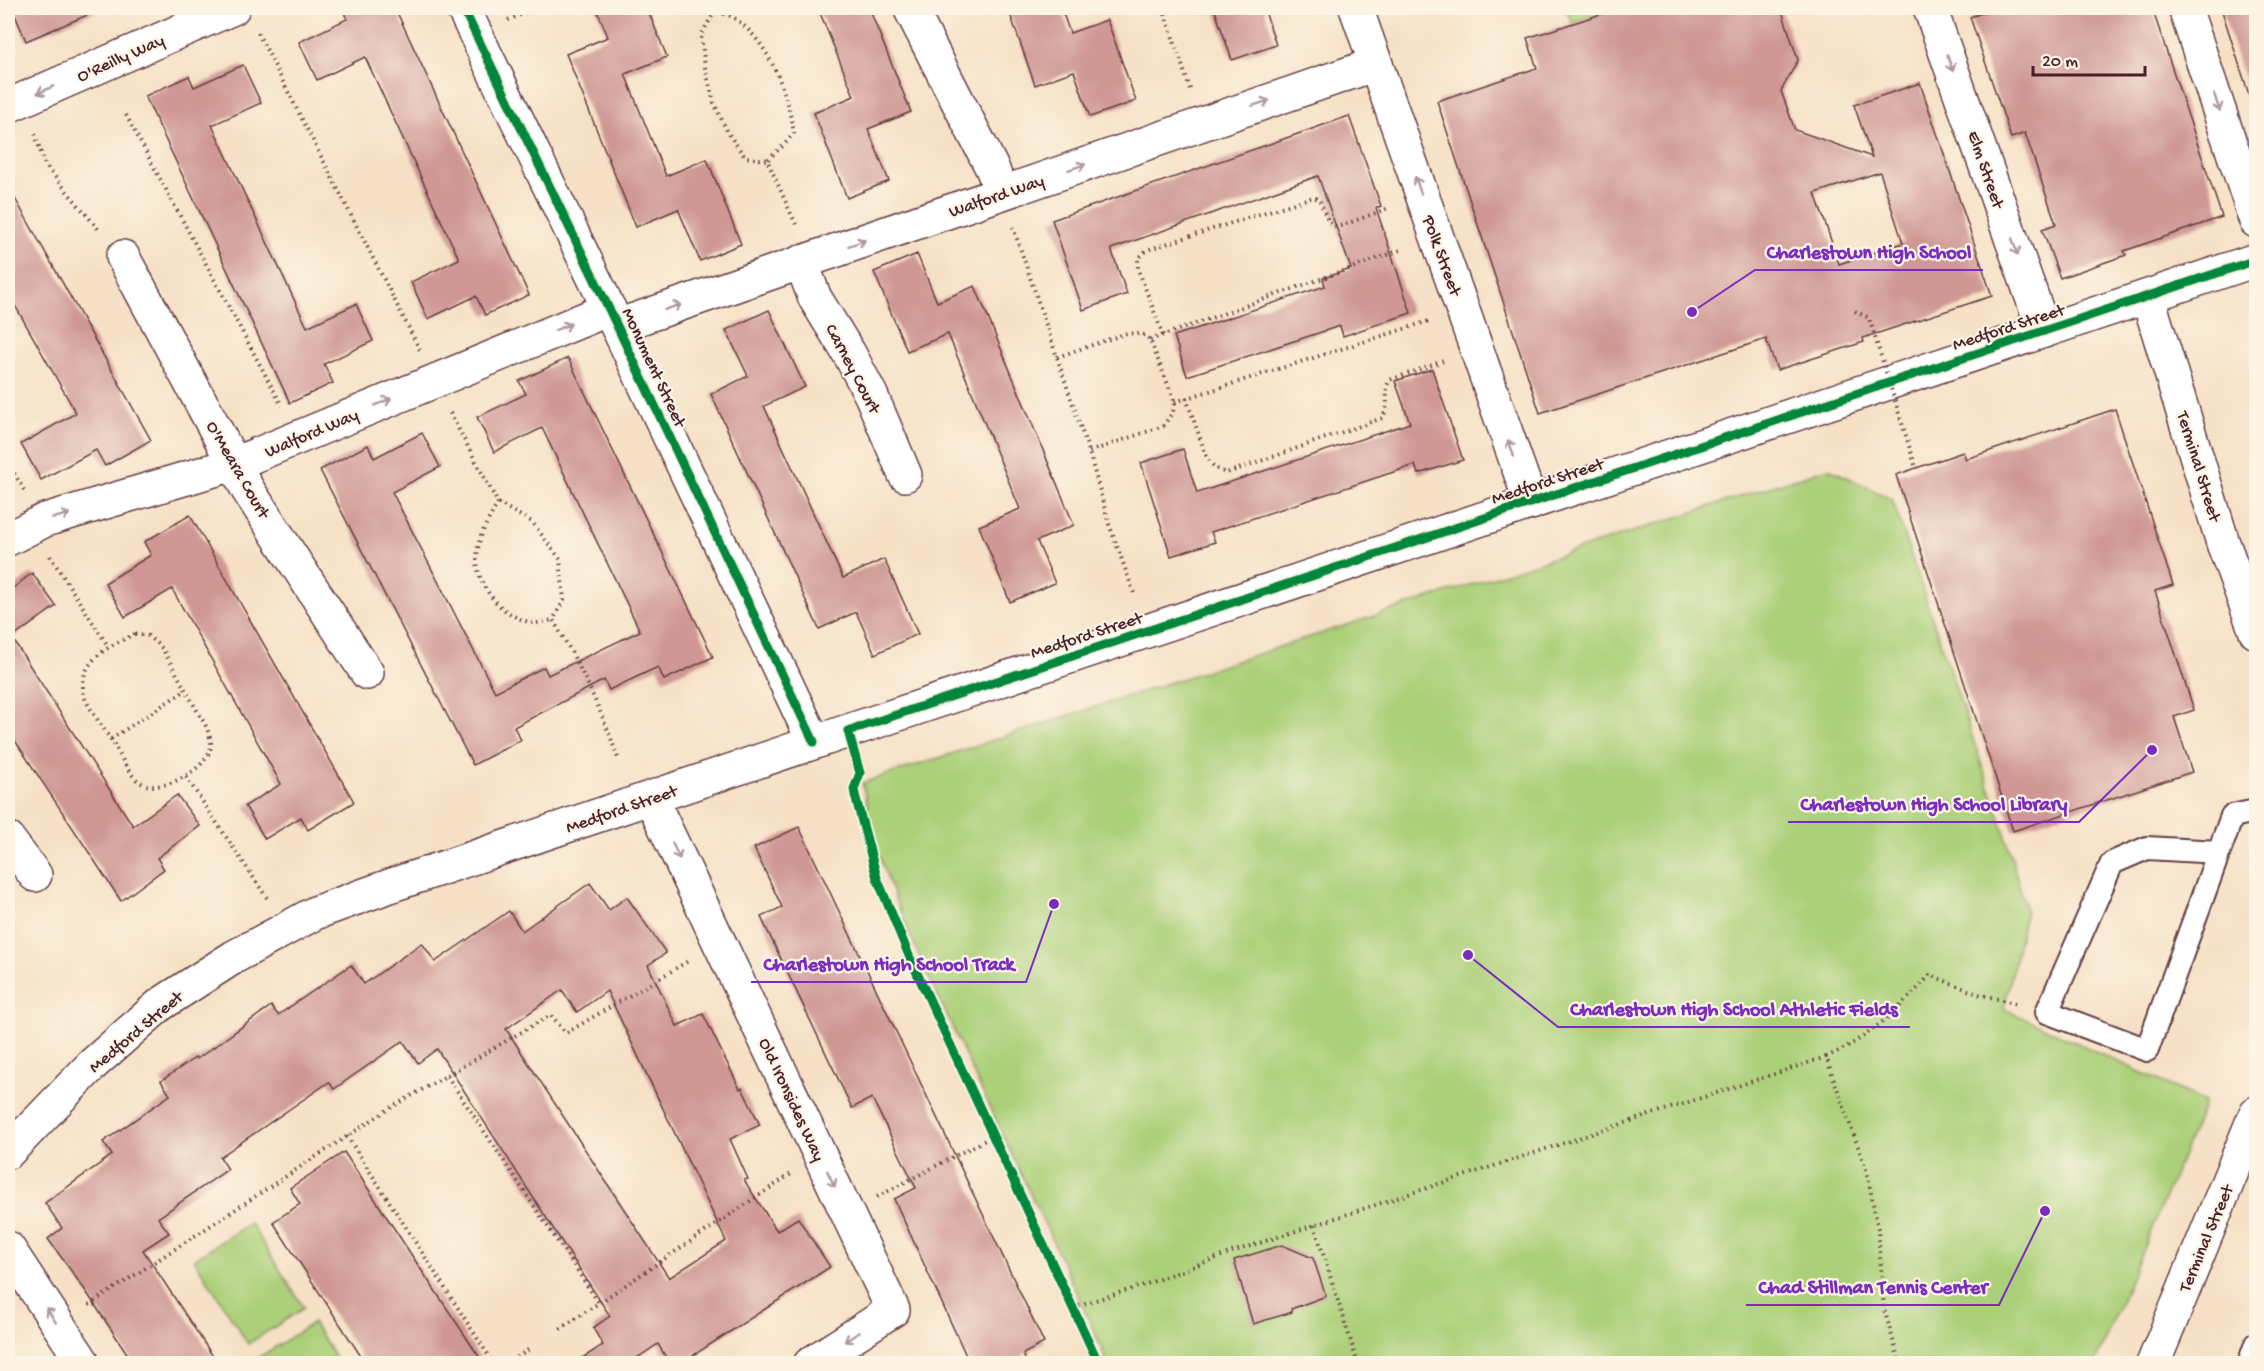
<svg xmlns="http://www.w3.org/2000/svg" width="2264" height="1371" font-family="'Gochi Hand',sans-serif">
<rect width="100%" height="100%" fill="#fcf5e5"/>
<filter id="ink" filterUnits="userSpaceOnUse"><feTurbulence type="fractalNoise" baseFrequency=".0167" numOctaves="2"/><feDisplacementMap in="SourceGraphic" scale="12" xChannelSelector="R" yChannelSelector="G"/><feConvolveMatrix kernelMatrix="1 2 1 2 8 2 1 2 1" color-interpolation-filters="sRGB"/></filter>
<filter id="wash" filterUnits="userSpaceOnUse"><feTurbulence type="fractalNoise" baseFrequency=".008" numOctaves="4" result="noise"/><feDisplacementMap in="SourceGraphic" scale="24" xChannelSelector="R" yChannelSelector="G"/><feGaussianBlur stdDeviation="1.35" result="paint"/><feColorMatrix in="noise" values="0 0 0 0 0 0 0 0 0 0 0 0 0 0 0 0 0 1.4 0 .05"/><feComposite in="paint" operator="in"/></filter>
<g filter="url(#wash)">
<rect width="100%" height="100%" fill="#f6e1c6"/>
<!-- green -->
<g fill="#acd079" stroke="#7b7852" stroke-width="1.5">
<polygon points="1566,8 1620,8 1572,23"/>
<path d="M1828,468L1892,499L2006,837L2026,910L2004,1009L2205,1102L2095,1363H1108C1062,1256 1009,1152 961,1046C931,981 895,909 875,841C870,822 867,802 862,783Z"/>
<polygon points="250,1223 304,1308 248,1344 194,1259"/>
<polygon points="313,1323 339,1363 261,1363 258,1358"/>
</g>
<g id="blocks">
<!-- building -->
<g fill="#cf9894" fill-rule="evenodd">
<polygon points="12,8 104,8 26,41"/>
<polygon points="342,8 395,8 529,295 485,315 476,296 428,319 411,282 459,259 365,57 317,80 299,42 347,19"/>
<polygon points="596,8 647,8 667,57 625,74 666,176 707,159 741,244 700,261 678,209 636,227 566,54 608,37"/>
<polygon points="818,8 869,8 911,112 868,129 889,181 847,198 814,113 854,96"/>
<polygon points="1008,8 1061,8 1070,33 1107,20 1136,101 1090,117 1074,71 1035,85"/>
<polygon points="1214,8 1264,8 1276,45 1232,60"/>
<path d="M1620,8H1781L1798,60L1781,91L1795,130L1872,157L1854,105L1920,83L1992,296L1863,338L1864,342L1777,370L1766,339L1540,413L1437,101L1537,68L1527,38ZM1880,172L1903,243L1839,264L1815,193Z"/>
<polygon points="1997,8 2152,8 2222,217 2124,251 2126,255 2060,278 2042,229 2056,224 2025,133 2011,138 1970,17"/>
<polygon points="2221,8 2256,8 2256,97 2250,98"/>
<polygon points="243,65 261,103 212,125 307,327 356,304 373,341 324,364 333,383 290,403 145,96 189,76 194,87"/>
<polygon points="1349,116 1381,206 1376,208 1411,313 1343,336 1340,326 1187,376 1174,336 1325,286 1323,278 1351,269 1318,176 1111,249 1127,294 1083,310 1052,220"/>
<polygon points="8,186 151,440 105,466 96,450 41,480 21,444 76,413 8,293"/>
<polygon points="917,254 937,302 975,286 1074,525 1037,541 1055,583 1010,602 979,526 1020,509 948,334 907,351 874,272"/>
<polygon points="769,310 805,387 764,406 843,578 884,559 918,634 875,654 856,612 819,629 711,394 748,376 726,330"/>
<polygon points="568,358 713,657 664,680 658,667 609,690 604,680 514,727 521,740 473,765 320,470 368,445 374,458 422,433 440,467 392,492 495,692 544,667 548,675 640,631 542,428 494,452 477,417 526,394 519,381"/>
<polygon points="1432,369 1463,460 1418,474 1415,465 1211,532 1215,542 1171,556 1141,463 1183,449 1197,493 1410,423 1395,381"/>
<polygon points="2115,409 2173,585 2155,591 2194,710 2174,717 2192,772 2013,831 1896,475 1963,452 1966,459"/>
<polygon points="190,515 354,802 308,830 301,817 265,839 245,806 281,784 172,589 125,617 105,583 151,555 144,542"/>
<polygon points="32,573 56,606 12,638 133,826 177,795 200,826 157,858 164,869 121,901 8,730 8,592"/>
<polygon points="799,827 1044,1343 1023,1354 1027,1364 970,1364 894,1199 916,1188 872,1098 852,1108 761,917 782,907 754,848"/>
<path d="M590,883L609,910L627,897L666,953L648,965L677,1026L703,1014L740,1089L742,1088L760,1125L730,1139L748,1179L744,1180L777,1231L798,1218L830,1267L680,1364H670L658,1344L628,1364H573L603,1345L593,1328L610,1316L437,1049L418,1063L403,1041L334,1089L329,1082L220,1157L228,1169L158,1218L169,1233L143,1250L218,1364H134L85,1290L48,1239L62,1228L45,1203L112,1155L103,1142L170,1095L161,1081L196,1057L197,1059L271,1006L278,1015L351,965L364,984L422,943L435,962L509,911L522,931ZM562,990L577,1012L607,991L726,1241L669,1278L506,1029Z"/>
<polygon points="344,1152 424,1274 484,1364 366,1364 273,1222 300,1204 290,1188"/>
<polygon points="1282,1245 1313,1258 1326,1296 1291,1309 1292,1312 1253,1324 1234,1260"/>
</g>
</g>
</g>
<g filter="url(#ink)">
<use href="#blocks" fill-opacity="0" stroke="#643c42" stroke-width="1.5"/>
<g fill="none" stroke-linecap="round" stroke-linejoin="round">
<!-- service casing -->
<g stroke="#643c42" stroke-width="26">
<g id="service">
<polyline points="2219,852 2147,848 2112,863 2047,1012 2147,1050 2232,816 2256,811"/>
<polyline points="2249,1364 2256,1344"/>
</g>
</g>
<!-- minor casing -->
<g stroke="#643c42" stroke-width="36">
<g id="minor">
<polyline points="463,8 609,309 814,742"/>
<polyline points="910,8 993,170 1001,193"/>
<polyline points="1356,8 1531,503"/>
<polyline points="1930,8 2044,331"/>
<polyline points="2185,8 2256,221"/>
<polyline points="8,106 233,8"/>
<polyline points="123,257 248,490 367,673"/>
<polyline points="801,262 815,298 850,355 871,395 905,475"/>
<polyline points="617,326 1376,64"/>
<polyline points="8,539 45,520 234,464 609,309"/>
<polyline points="651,798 893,1310 810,1364"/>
<polyline points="8,839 35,875"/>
<polyline points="8,1248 84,1364"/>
</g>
</g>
<!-- secondary casing -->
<g stroke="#643c42" stroke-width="36">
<g id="secondary">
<polyline points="2148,298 2223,543 2256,632"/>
<polyline points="8,1152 93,1064 161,1004 234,957 315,913 395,884 848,731 2256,260"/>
<polyline points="2153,1364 2256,1113"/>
</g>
</g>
<!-- path -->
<g stroke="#643c42" stroke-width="4" stroke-dasharray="1.5 4.5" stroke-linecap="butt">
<path d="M714,8L715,11C722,14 731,15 737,20C771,45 787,93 794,133L783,146L767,160L797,227"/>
<polyline points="1163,8 1191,92"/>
<polyline points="715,11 701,35 705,67 714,103 728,133 745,157 767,160"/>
<polyline points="508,20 538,8"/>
<polyline points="258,33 420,350"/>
<polyline points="126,115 282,406"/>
<polyline points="35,134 45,165 100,231"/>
<polyline points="1013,227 1089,452 1109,524 1135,596"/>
<polyline points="1163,335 1138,269 1138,259 1147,250 1313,197 1319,199 1329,223 1338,227 1389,208"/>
<polyline points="1150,340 1404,249"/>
<polyline points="1057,357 1127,333 1145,335 1150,340 1175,402 1173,412 1163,426 1089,452"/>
<path d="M1186,398L1206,455C1211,465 1216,470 1227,473L1382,418C1392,403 1382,392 1390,380L1443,361"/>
<polyline points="1175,402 1429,321"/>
<path d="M450,413L498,503L532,522L560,559L564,600L553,620C580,665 602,711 619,761"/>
<polyline points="8,463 24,490"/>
<path d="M498,503C487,523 478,535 477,559C476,588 506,620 535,623C540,623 547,621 553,620"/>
<polyline points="50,556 108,646"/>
<path d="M135,634L148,636L162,648L207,728C209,735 213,743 210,750C204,770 166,791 146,785C131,781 122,758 115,746C108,734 87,707 84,695C77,661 109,646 135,634Z"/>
<polyline points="111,739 186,690"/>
<polyline points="860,773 854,789 855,795 877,878 910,958 1099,1364"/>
<polyline points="186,777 267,898"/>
<path d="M1826,1057C1868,1039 1899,1009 1930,975L1978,994L2018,1004"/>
<polyline points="447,1076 599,1303"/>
<polyline points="347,1136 494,1364"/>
<polyline points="877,1197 993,1136"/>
<polyline points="1314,1225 1358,1364"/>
<polyline points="89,1305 392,1107 551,1015 566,1033 690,960"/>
<polyline points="1073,1307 1141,1286 1232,1252 1433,1186 1826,1057 1867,1172 1878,1229 1884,1309 1900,1364"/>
<polyline points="560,1329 791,1174"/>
<polyline points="507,1364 531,1348"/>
</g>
<!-- service -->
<use href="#service" stroke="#fff" stroke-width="22"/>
<!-- minor -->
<use href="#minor" stroke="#fff" stroke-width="33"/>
<!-- secondary -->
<use href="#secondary" stroke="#fff" stroke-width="33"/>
<!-- path-bridge -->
<polyline stroke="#643c42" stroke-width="4" stroke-dasharray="1.5 4.5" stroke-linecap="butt" points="1855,311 1869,318 1916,468"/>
<!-- cycleway casing -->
<g stroke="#fcf5e5" stroke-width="13">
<g id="cycleway">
<polyline points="463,8 609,309 814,742"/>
<polyline points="1099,1364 910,958 877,878 855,795 854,789 860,773 848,731 2256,260"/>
</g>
</g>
<!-- cycleway -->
<use href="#cycleway" stroke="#00873e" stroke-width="9"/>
</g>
<!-- one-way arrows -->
<defs><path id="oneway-shaft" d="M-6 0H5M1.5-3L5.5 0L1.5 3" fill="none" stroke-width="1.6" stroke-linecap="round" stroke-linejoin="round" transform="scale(1.5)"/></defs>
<g stroke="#ae9aa0">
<use href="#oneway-shaft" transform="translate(1950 63) rotate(71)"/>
<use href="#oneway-shaft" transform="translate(45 90) rotate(156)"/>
<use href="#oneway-shaft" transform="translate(1261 103) rotate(-19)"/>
<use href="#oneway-shaft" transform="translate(2217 103) rotate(72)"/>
<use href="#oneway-shaft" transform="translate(1077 167) rotate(-19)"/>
<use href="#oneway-shaft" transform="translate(1418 185) rotate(-109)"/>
<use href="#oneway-shaft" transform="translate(857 243) rotate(-19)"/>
<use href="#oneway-shaft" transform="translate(2015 247) rotate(71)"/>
<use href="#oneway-shaft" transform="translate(673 307) rotate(-19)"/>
<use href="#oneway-shaft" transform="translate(563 327) rotate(-22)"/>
<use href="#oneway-shaft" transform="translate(383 402) rotate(-23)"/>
<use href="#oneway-shaft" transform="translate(1511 448) rotate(-109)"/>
<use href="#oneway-shaft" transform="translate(61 516) rotate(-16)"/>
<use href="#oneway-shaft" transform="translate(676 851) rotate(65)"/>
<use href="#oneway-shaft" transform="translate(831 1179) rotate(65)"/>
<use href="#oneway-shaft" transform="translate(51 1315) rotate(-123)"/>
<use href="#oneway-shaft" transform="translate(852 1337) rotate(147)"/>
</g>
</g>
<g text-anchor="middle" stroke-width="4.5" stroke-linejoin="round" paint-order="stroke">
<!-- street labels -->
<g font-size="18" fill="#4a1f2b" stroke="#fcf5e5">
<text transform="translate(120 57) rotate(-24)" y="6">O'Reilly Way</text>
<text transform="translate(1987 169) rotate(71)" y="6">Elm Street</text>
<text transform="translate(996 195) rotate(-19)" y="6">Walford Way</text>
<text transform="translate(1443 255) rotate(70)" y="6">Polk Street</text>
<text transform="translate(2008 326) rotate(-18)" y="6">Medford Street</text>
<text transform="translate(655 367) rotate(65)" y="6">Monument Street</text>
<text transform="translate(854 368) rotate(62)" y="6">Carney Court</text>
<text transform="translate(311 432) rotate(-23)" y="6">Walford Way</text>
<text transform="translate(2200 466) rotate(73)" y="6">Terminal Street</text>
<text transform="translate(239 469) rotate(60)" y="6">O'Meara Court</text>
<text transform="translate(1547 480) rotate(-18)" y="6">Medford Street</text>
<text transform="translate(1086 634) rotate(-18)" y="6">Medford Street</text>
<text transform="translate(621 808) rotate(-19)" y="6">Medford Street</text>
<text transform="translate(135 1031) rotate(-40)" y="6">Medford Street</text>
<text transform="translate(793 1099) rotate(65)" y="6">Old Ironsides Way</text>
<text transform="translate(2205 1238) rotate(-67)" y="6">Terminal Street</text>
</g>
</g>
<!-- callouts -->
<path fill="none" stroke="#7b2cbf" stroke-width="2" d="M1692 312L1755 270H1983M2152 750L2079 822H1788M1054 904L1026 982H751M1468 955L1558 1027H1910M2045 1211L1999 1305H1746"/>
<g fill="#7b2cbf" stroke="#fcf5e5" stroke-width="2">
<circle cx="1692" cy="312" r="6"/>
<circle cx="2152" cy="750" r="6"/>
<circle cx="1054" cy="904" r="6"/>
<circle cx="1468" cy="955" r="6"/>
<circle cx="2045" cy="1211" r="6"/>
</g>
<g font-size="20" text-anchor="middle" font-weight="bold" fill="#7b2cbf" stroke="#fcf5e5" stroke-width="4.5" stroke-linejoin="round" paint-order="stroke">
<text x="1869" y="258">Charlestown High School</text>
<text x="1934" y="810">Charlestown High School Library</text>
<text x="889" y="970">Charlestown High School Track</text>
<text x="1734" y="1015">Charlestown High School Athletic Fields</text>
<text x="1873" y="1293">Chad Stillman Tennis Center</text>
</g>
<!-- margin -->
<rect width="2264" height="1371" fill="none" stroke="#fcf5e5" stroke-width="30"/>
<!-- scale -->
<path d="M2033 66v9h112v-9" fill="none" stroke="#4a1f2b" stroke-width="3"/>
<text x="2042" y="66" font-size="18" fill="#4a1f2b" stroke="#fcf5e5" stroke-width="4.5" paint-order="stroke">20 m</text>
</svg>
